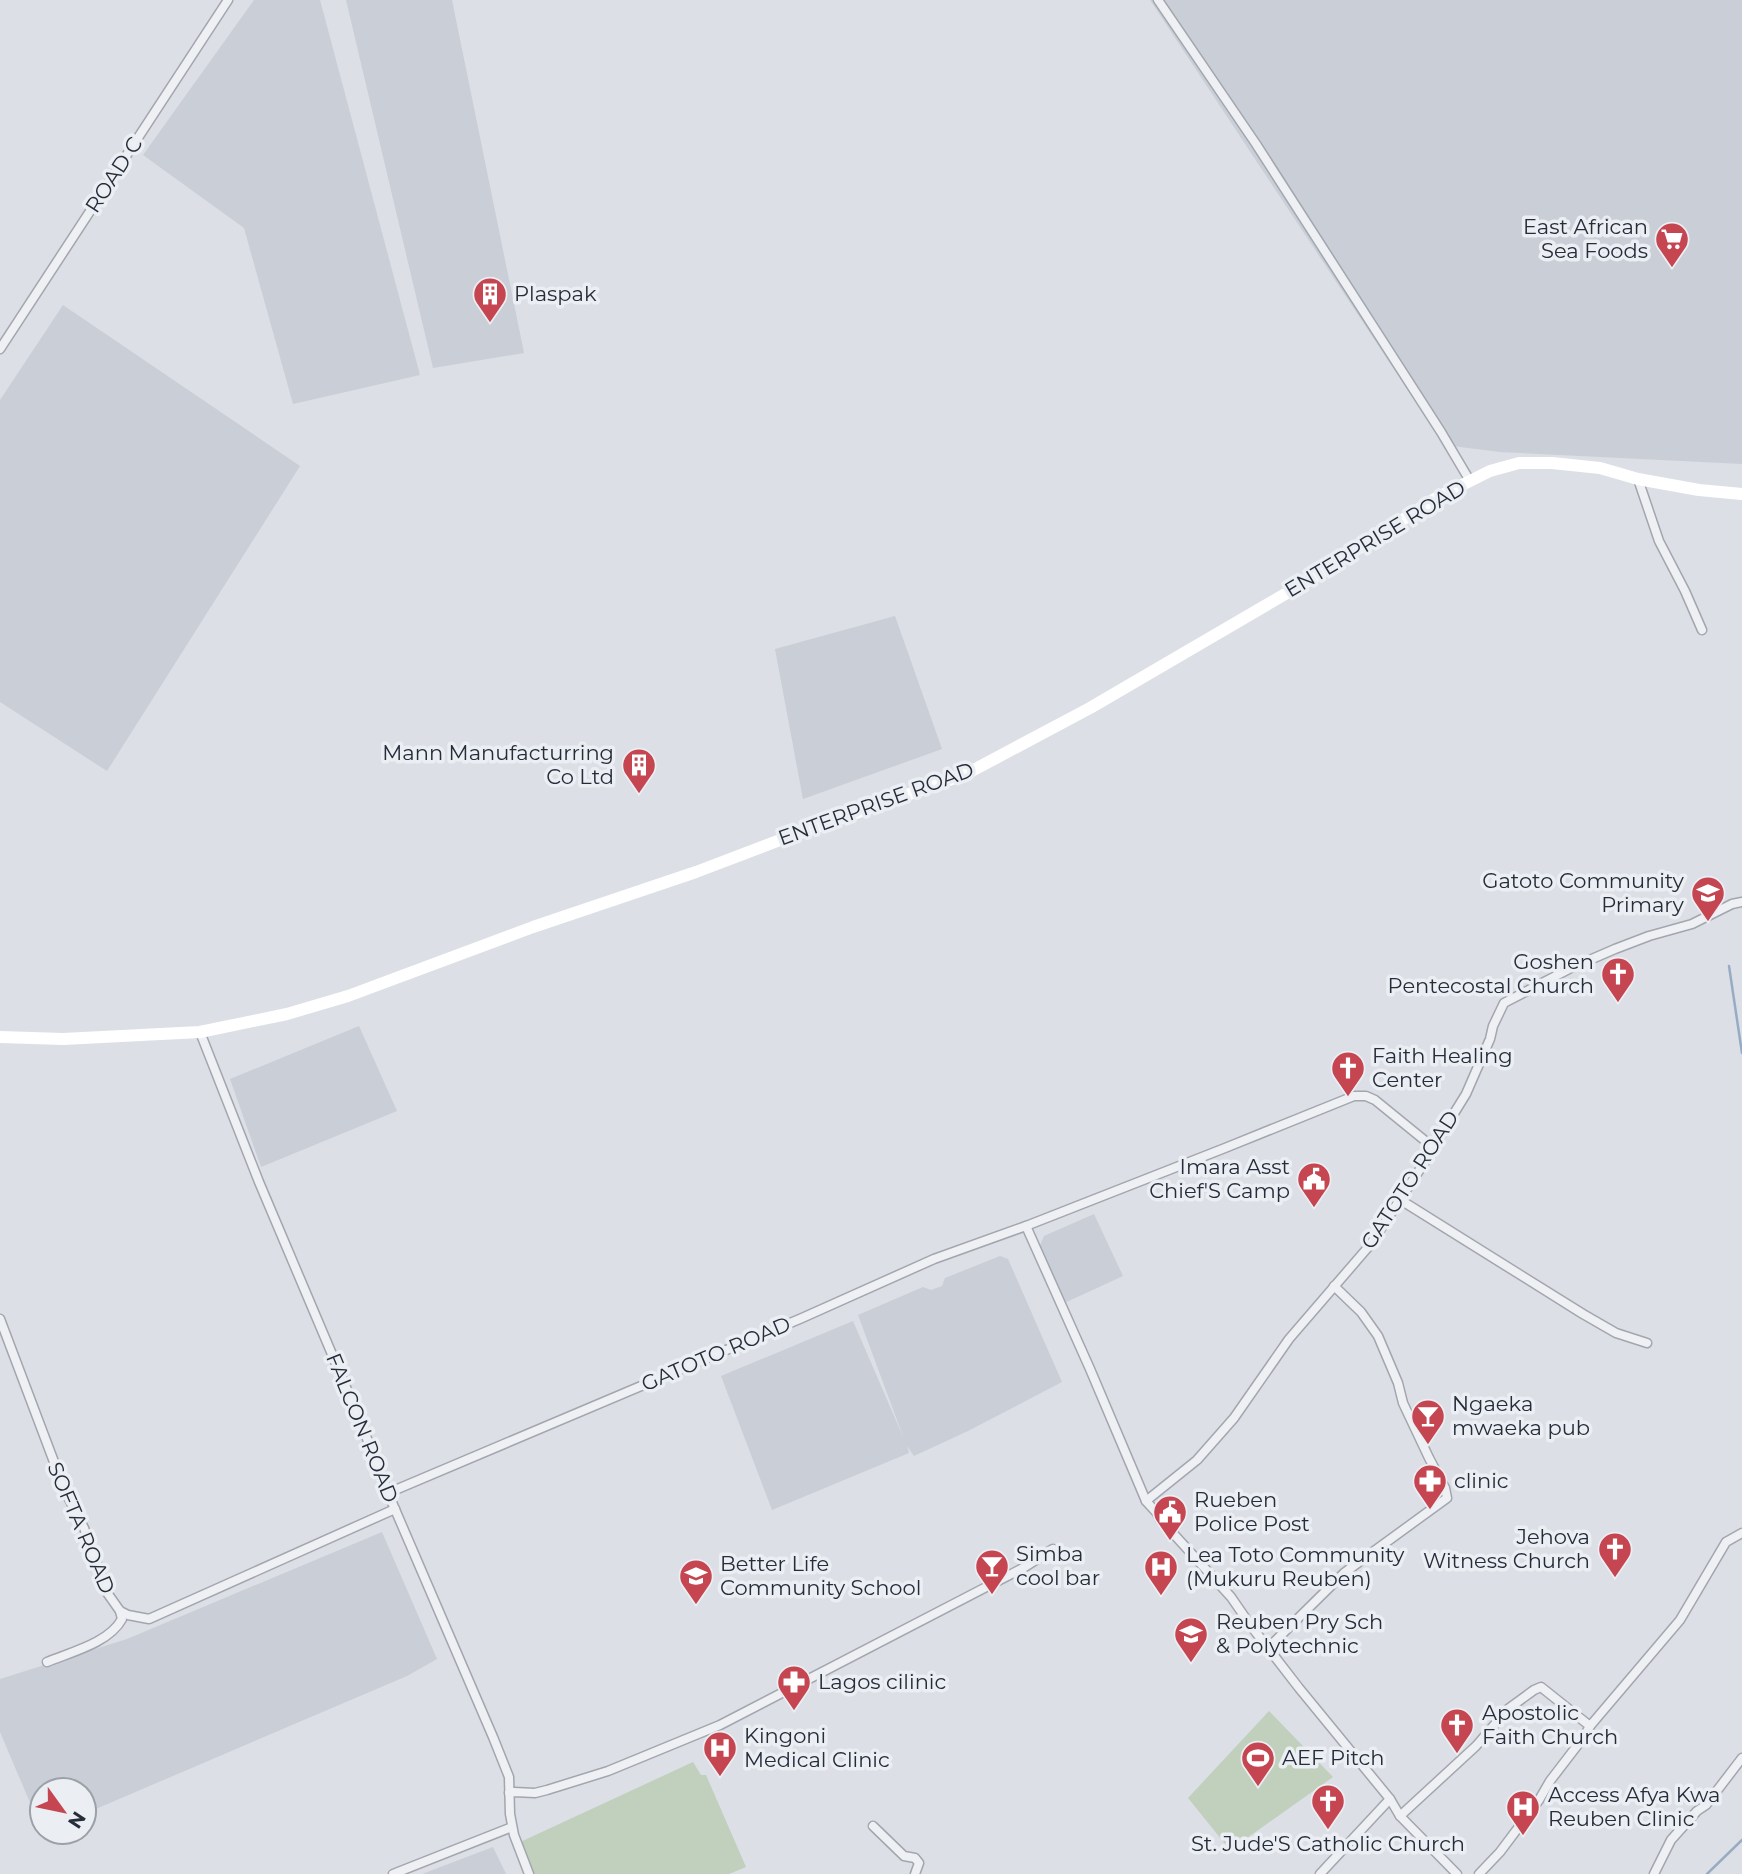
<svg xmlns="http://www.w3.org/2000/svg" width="1742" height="1874" font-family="Montserrat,sans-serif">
<rect width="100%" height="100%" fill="#dcdfe5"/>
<!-- built -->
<g fill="#caced6">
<polygon points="254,0 320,0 420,375 293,404 244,228 143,155"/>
<polygon points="346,0 452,0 524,353 433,368"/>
<polygon points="1150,0 1742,0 1742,464 1500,452 1444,445"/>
<polygon points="63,305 300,466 107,771 0,702 0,400"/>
<polygon points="895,616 942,749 803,799 775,649"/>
<polygon points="359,1026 397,1111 261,1167 230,1079"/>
<polygon points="1094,1214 1123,1276 1060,1305 1038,1250 1044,1236"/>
<polygon points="1000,1256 1008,1259 1062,1382 968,1431 914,1456 907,1446 909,1453 772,1510 721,1376 853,1321 904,1439 858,1315 923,1287 931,1290 942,1286 945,1278"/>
<polygon points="382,1532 437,1659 407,1676 84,1814 84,1790 42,1790 42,1827 37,1819 0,1732 0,1679 127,1639"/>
<polygon points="493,1847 506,1874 422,1874"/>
</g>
<!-- green -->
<g fill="#c1cfbd">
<polygon points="1269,1711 1333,1777 1230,1850 1188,1798"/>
<polygon points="693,1762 701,1775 706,1775 746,1867 729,1874 531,1874 516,1844"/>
</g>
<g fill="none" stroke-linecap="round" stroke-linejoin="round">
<!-- stream -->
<g stroke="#98abc4" stroke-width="2.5">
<polyline points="1729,966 1742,1053"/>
<polyline points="1707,1874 1742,1840"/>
</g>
<!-- minor casing -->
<g stroke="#a2a6ae" stroke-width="11">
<g id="minor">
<polyline points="1158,0 1256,144 1441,432 1470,481"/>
<polyline points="0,349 228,0"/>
<polyline points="1638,479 1659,541 1685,591 1702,630"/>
<polyline points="200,1032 259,1182 359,1418 388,1493 493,1737 509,1777 510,1814 514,1835 529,1874"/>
<polyline points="1399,1199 1583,1314 1616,1333 1647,1343"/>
<polyline points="1026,1226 1090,1369 1146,1501 1157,1513 1160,1519 1231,1597 1251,1626 1299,1688 1390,1799 1320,1874"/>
<polyline points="0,1319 65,1491 84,1528 108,1594 120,1611 128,1615 149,1619 395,1509"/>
<polyline points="388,1493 802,1318 934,1259 1026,1226 1225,1148 1354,1096 1366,1096 1375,1100 1434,1148"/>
<polyline points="1146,1501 1197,1460 1234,1418 1289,1339 1370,1245 1434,1148 1440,1136 1466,1094 1490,1039 1493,1026 1504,1003 1571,968 1615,949 1649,936 1692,924 1732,904 1742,902"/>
<polyline points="1269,1647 1344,1573 1447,1498 1445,1488 1429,1458 1403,1403 1398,1383 1378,1336 1361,1312 1334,1286"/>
<path d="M47,1662C71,1652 109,1643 122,1619L120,1611"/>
<polyline points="509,1793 514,1792 535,1793 547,1790 608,1771 720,1725 1023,1568 1053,1549"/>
<polyline points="1390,1799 1400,1816 1457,1874"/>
<polyline points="1400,1816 1476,1746 1508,1709 1534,1690 1541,1687 1590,1726"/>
<polyline points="873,1826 904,1856 915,1858 919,1863 915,1874"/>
<polyline points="393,1874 512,1827"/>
<polyline points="1479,1874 1500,1852 1539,1800 1550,1781 1583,1738 1590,1726 1680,1620 1726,1542 1742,1533"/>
<polyline points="1654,1874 1671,1840 1697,1811 1706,1805 1742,1758"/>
</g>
</g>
<!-- minor -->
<use href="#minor" stroke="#eef0f4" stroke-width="8"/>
<!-- secondary -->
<polyline stroke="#fff" stroke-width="12" points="0,1037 63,1039 200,1032 287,1014 348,996 533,927 696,872 788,837 966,774 1090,708 1316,576 1436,498 1490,471 1519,463 1552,463 1600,468 1638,479 1699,490 1742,494"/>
</g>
<!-- icons -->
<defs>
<g id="supermarket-pin" transform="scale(1.75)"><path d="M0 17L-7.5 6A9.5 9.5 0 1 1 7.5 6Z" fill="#c54551" stroke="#ebeef3"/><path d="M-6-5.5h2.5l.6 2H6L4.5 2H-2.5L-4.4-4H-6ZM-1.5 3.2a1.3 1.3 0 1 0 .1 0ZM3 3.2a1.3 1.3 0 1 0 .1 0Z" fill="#fff"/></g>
<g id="building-pin" transform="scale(1.75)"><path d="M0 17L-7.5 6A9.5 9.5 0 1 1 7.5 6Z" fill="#c54551" stroke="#ebeef3"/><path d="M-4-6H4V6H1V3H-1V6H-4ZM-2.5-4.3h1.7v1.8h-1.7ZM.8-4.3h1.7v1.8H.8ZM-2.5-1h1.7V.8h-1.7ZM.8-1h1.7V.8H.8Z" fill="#fff"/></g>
<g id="school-pin" transform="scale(1.75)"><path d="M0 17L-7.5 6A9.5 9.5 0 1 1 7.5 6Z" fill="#c54551" stroke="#ebeef3"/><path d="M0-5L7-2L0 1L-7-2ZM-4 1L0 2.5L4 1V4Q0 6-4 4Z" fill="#fff"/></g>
<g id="church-pin" transform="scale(1.75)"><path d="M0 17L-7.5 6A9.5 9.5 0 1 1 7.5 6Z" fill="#c54551" stroke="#ebeef3"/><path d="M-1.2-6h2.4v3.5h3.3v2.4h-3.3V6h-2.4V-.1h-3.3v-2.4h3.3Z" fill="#fff"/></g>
<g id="civic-pin" transform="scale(1.75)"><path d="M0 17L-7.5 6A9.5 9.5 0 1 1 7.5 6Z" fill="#c54551" stroke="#ebeef3"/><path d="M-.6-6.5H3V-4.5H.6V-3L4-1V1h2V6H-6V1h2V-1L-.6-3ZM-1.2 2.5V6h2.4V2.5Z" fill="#fff"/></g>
<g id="bar-pin" transform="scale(1.75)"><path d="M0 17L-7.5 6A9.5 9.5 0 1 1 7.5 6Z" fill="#c54551" stroke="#ebeef3"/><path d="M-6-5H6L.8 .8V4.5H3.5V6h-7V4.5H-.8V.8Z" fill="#fff"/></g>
<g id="pharmacy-pin" transform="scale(1.75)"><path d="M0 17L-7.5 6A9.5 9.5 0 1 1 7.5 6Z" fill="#c54551" stroke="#ebeef3"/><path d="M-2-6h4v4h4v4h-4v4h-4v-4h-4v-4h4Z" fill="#fff"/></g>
<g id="hospital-pin" transform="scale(1.75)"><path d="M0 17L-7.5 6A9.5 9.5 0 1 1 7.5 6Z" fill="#c54551" stroke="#ebeef3"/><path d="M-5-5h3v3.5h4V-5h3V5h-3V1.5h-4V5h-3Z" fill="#fff"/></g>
<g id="stadium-pin" transform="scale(1.75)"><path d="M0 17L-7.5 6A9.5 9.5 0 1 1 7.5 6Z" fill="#c54551" stroke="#ebeef3"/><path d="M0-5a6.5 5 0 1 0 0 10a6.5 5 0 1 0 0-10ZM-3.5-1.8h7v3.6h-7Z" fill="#fff"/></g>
</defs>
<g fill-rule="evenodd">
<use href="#supermarket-pin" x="1672" y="239"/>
<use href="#building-pin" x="490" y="294"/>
<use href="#building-pin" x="639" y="765"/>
<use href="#school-pin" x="1708" y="893"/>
<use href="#church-pin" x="1618" y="974"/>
<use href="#church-pin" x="1348" y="1068"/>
<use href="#civic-pin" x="1314" y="1179"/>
<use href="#bar-pin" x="1428" y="1416"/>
<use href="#pharmacy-pin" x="1430" y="1481"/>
<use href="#civic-pin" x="1170" y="1512"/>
<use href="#church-pin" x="1615" y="1549"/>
<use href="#bar-pin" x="992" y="1566"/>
<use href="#hospital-pin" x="1161" y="1567"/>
<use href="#school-pin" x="696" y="1576"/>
<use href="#school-pin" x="1191" y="1634"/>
<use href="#pharmacy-pin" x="794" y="1682"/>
<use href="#church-pin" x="1457" y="1725"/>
<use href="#hospital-pin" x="720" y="1748"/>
<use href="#stadium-pin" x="1258" y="1758"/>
<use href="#church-pin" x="1328" y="1801"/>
<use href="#hospital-pin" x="1523" y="1807"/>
</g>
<g text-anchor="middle" stroke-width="7" stroke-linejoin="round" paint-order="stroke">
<!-- street labels -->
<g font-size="21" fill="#262d3a" stroke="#ebeef3">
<text transform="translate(114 175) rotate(-57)" y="7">ROAD C</text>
<text transform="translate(1375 539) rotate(-31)" y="7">ENTERPRISE ROAD</text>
<text transform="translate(876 804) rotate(-20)" y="7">ENTERPRISE ROAD</text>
<text transform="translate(1410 1180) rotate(-57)" y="7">GATOTO ROAD</text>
<text transform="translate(716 1354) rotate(-23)" y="7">GATOTO ROAD</text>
<text transform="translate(362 1428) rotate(68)" y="7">FALCON ROAD</text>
<text transform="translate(81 1528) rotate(67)" y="7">SOFTA ROAD</text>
</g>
<!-- poi labels -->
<g font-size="21" fill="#262d3a" stroke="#ebeef3" text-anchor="start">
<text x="1648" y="234" text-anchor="end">East African<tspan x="1648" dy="24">Sea Foods</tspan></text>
<text x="514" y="301">Plaspak</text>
<text x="614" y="760" text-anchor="end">Mann Manufacturring<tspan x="614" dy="24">Co Ltd</tspan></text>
<text x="1684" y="888" text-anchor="end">Gatoto Community<tspan x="1684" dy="24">Primary</tspan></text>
<text x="1594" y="969" text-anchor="end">Goshen<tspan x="1594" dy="24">Pentecostal Church</tspan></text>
<text x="1372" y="1063">Faith Healing<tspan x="1372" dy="24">Center</tspan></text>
<text x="1290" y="1174" text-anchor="end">Imara Asst<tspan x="1290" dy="24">Chief'S Camp</tspan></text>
<text x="1452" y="1411">Ngaeka<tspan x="1452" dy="24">mwaeka pub</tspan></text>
<text x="1454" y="1488">clinic</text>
<text x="1194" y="1507">Rueben<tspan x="1194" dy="24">Police Post</tspan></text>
<text x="1590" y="1544" text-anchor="end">Jehova<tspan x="1590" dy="24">Witness Church</tspan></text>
<text x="1016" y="1561">Simba<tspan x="1016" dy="24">cool bar</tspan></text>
<text x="1186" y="1562">Lea Toto Community<tspan x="1186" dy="24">(Mukuru Reuben)</tspan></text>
<text x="720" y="1571">Better Life<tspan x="720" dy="24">Community School</tspan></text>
<text x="1216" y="1629">Reuben Pry Sch<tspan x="1216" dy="24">&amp; Polytechnic</tspan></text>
<text x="818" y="1689">Lagos cilinic</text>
<text x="1482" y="1720">Apostolic<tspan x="1482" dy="24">Faith Church</tspan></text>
<text x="744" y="1743">Kingoni<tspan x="744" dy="24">Medical Clinic</tspan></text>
<text x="1282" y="1765">AEF Pitch</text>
<text x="1548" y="1802">Access Afya Kwa<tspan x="1548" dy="24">Reuben Clinic</tspan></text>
<text x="1328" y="1851" text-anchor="middle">St. Jude'S Catholic Church</text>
</g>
</g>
<!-- north arrow -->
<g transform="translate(63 1811) rotate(123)"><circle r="33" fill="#ebeef3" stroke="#9ca1a9" stroke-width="2"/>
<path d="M0-5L12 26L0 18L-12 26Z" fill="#c54551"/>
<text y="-10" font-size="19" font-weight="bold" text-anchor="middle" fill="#262d3a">N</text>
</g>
</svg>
